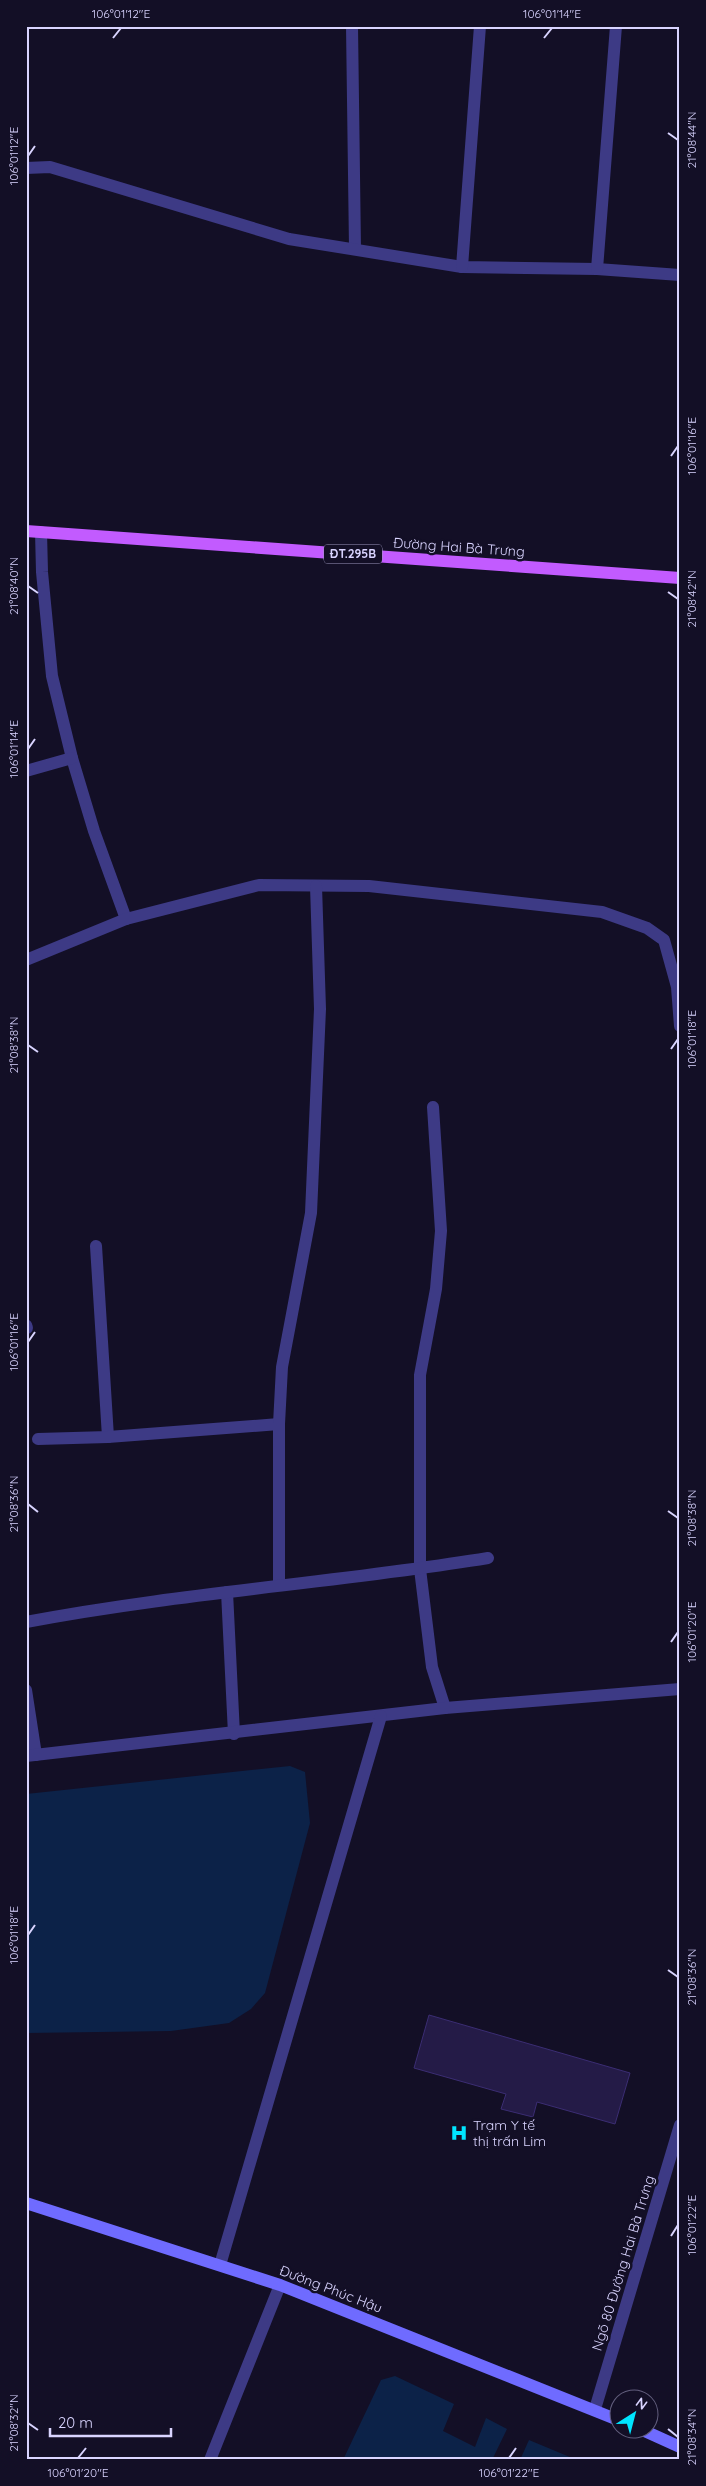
<svg xmlns="http://www.w3.org/2000/svg" width="706" height="2486" font-family="Quicksand,sans-serif">
<rect width="100%" height="100%" fill="#130f26"/>
<!-- water -->
<g fill="#0c2248">
<polygon points="290,1766 305,1772 310,1823 265,1993 251,2009 229,2023 171,2031 26,2033 26,1794"/>
<polygon points="395,2376 454,2404 443,2431 475,2447 486,2418 507,2429 492,2460 343,2460 381,2380"/>
<polygon points="529,2440 577,2460 520,2460"/>
</g>
<!-- building -->
<polygon fill="#241b47" stroke="#3b2d73" points="429,2015 630,2073 615,2124 537,2102 533,2117 501,2109 506,2094 414,2068"/>
<g fill="none" stroke-linecap="round" stroke-linejoin="round">
<!-- street -->
<g stroke="#3d3a85" stroke-width="12">
<polyline points="352,26 355,249"/>
<polyline points="26,168 50,167 289,239 462,267 597,269 680,275"/>
<polyline points="462,267 480,26"/>
<polyline points="597,269 616,26"/>
<polyline points="41,532 42,572 52,676 72,758 94,831 126,919"/>
<polyline points="26,771 72,758"/>
<polyline points="26,960 126,919 259,885 369,886 602,912 647,928 664,940 677,987 680,1026"/>
<polyline points="433,1107 441,1231 436,1289 420,1375 420,1569 432,1667 445,1708"/>
<polyline points="96,1246 108,1437"/>
<polyline points="26,1325 27,1328"/>
<polyline points="38,1439 108,1437 279,1424"/>
<polyline points="279,1585 279,1424 282,1367 311,1213 320,1009 316,886"/>
<polyline points="227,1592 234,1734"/>
<path d="M26,1622C179,1593 335,1583 488,1558"/>
<polyline points="26,1690 36,1755"/>
<polyline points="26,1756 445,1708 680,1689"/>
<polyline points="220,2265 381,1716"/>
<polyline points="595,2409 680,2125"/>
<polyline points="210,2460 280,2285"/>
</g>
<!-- secondary -->
<g stroke="#6f6bff" stroke-width="12">
<polyline points="26,2203 280,2285 618,2420"/>
<polyline points="638,2428 680,2447"/>
</g>
<!-- primary -->
<polyline stroke="#c25bff" stroke-width="12" points="26,531 680,578"/>
</g>
<!-- ticks -->
<path fill="none" stroke="#d9d4ff" stroke-width="2" d="M113,38L121,28M544,38L552,28M668,133L678,140M28,156L35,146M671,456L678,446M28,586L38,593M668,592L678,599M28,749L35,739M28,1045L38,1052M671,1049L678,1039M28,1342L35,1332M28,1504L38,1512M668,1511L678,1518M671,1642L678,1632M28,1935L35,1925M668,1970L678,1977M671,2236L678,2225M28,2423L38,2430M668,2429L678,2437M78,2458L86,2448M509,2458L516,2448"/>
<!-- icons -->
<defs>
<g id="hospital-bare" transform="scale(1.35)"><path d="M-5-5h3v3.5h4V-5h3V5h-3V1.5h-4V5h-3Z" fill="#00e5ff" stroke="#130f26" stroke-width="2.5" paint-order="stroke"/></g>
</defs>
<g fill-rule="evenodd">
<use href="#hospital-bare" x="459" y="2133"/>
</g>
<g text-anchor="middle" stroke-width="5" stroke-linejoin="round" paint-order="stroke">
<!-- shield labels -->
<rect fill="#130f26" stroke="#9e99be" stroke-width="1" x="324" y="544.5" width="58" height="19" rx="4"/>
<g font-size="12" font-weight="bold" fill="#d9d4ff">
<text x="353" y="558">ĐT.295B</text>
</g>
<!-- street labels -->
<g font-size="14" fill="#d9d4ff" stroke="#130f26">
<text transform="translate(459 547) rotate(4)" y="5">Đường Hai Bà Trưng</text>
<text transform="translate(623 2263) rotate(-73)" y="5">Ngõ 80 Đường Hai Bà Trưng</text>
<text transform="translate(331 2289) rotate(21)" y="5">Đường Phúc Hậu</text>
</g>
<!-- poi labels -->
<g font-size="14" fill="#d9d4ff" stroke="#130f26" text-anchor="start">
<text x="473" y="2130">Trạm Y tế<tspan x="473" dy="16">thị trấn Lim</tspan></text>
</g>
</g>
<!-- border -->
<rect width="706" height="2486" fill="none" stroke="#130f26" stroke-width="55"/>
<!-- north arrow -->
<g transform="translate(634 2414) rotate(36)"><circle r="24" fill="#130f26" stroke="#625e7d"/>
<path d="M0-4L9 19L0 12L-9 19Z" fill="#00e5ff"/>
<text y="-8" font-size="14" font-weight="bold" text-anchor="middle" fill="#d9d4ff">N</text>
</g>
<!-- scale -->
<path d="M50 2428v8h121v-8" fill="none" stroke="#d9d4ff" stroke-width="2.5"/>
<text x="58" y="2428" font-size="15" fill="#d9d4ff" stroke="#130f26" stroke-width="4" paint-order="stroke">20 m</text>
<rect x="28" y="28" width="650" height="2430" fill="none" stroke="#d9d4ff" stroke-width="2"/>
<g font-size="12" text-anchor="middle" fill="#d9d4ff">
<text x="121" y="18">106°01'12"E</text>
<text x="552" y="18">106°01'14"E</text>
<text transform="translate(692 140) rotate(-90)" y="4">21°08'44"N</text>
<text transform="translate(14 156) rotate(-90)" y="4">106°01'12"E</text>
<text transform="translate(692 446) rotate(-90)" y="4">106°01'16"E</text>
<text transform="translate(14 586) rotate(-90)" y="4">21°08'40"N</text>
<text transform="translate(692 599) rotate(-90)" y="4">21°08'42"N</text>
<text transform="translate(14 749) rotate(-90)" y="4">106°01'14"E</text>
<text transform="translate(692 1039) rotate(-90)" y="4">106°01'18"E</text>
<text transform="translate(14 1045) rotate(-90)" y="4">21°08'38"N</text>
<text transform="translate(14 1342) rotate(-90)" y="4">106°01'16"E</text>
<text transform="translate(14 1504) rotate(-90)" y="4">21°08'36"N</text>
<text transform="translate(692 1518) rotate(-90)" y="4">21°08'38"N</text>
<text transform="translate(692 1632) rotate(-90)" y="4">106°01'20"E</text>
<text transform="translate(14 1935) rotate(-90)" y="4">106°01'18"E</text>
<text transform="translate(692 1977) rotate(-90)" y="4">21°08'36"N</text>
<text transform="translate(692 2225) rotate(-90)" y="4">106°01'22"E</text>
<text transform="translate(14 2423) rotate(-90)" y="4">21°08'32"N</text>
<text transform="translate(692 2437) rotate(-90)" y="4">21°08'34"N</text>
<text x="78" y="2477">106°01'20"E</text>
<text x="509" y="2477">106°01'22"E</text>
</g>
</svg>
